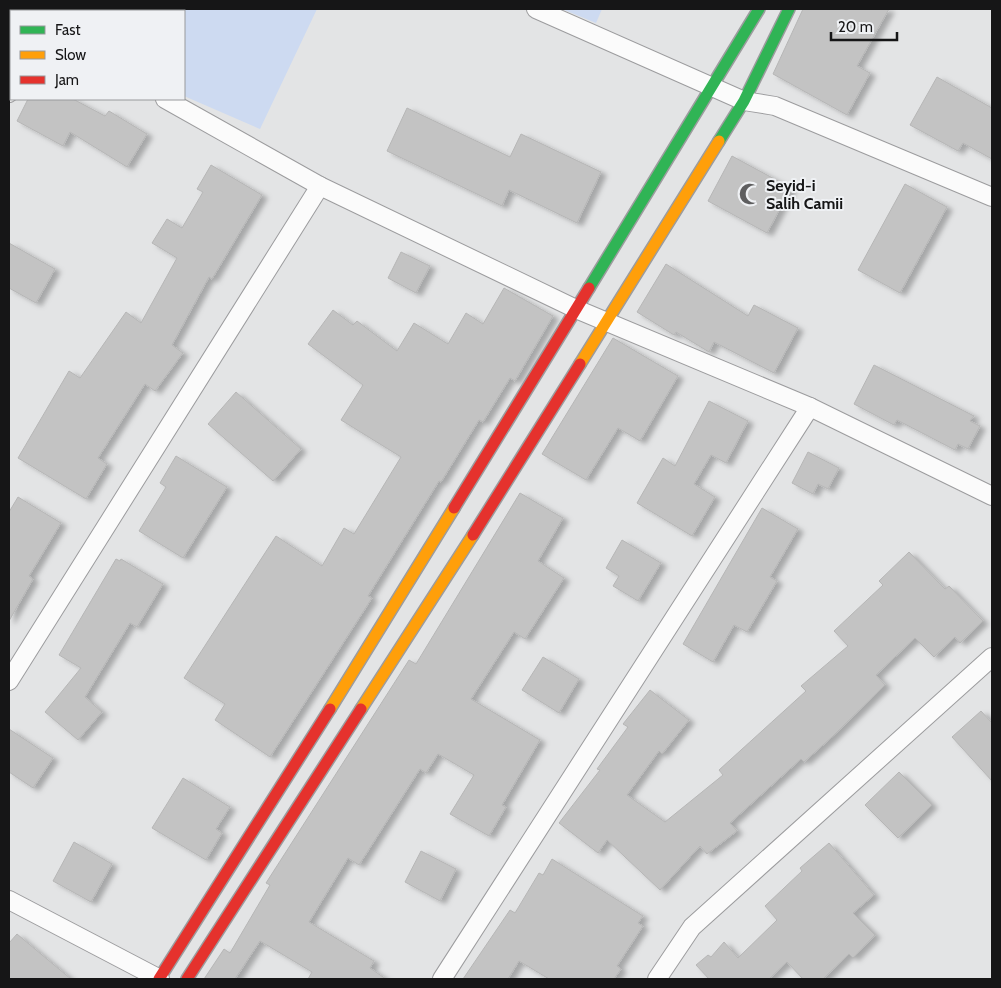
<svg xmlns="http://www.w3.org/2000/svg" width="1001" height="988" font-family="Cabin,sans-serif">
<defs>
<filter id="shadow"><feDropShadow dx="5.5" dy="3" stdDeviation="2.5" flood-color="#0004"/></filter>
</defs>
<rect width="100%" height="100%" fill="#e3e4e5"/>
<!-- green -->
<g fill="#cddaf1">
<polygon points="71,9 317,9 260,129 184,96 184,11 70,11"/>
<polygon points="562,9 602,9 596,23"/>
</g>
<!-- building -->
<g fill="#c3c3c3" stroke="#b6b6b6" filter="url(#shadow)">
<polygon points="803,9 889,9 857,66 870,73 847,115 773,74"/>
<polygon points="937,77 992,108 992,159 963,143 958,151 910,125"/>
<polygon points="28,99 73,99 105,116 109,111 147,134 127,167 70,132 63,146 17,121"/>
<polygon points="407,108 510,157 521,134 601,172 577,223 509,190 502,206 387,151"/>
<polygon points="732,156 791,188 767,233 708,201"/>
<polygon points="211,165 262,195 212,279 209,277 172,345 183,353 155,391 145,384 98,458 107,464 86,499 18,458 69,371 80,378 126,312 141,323 177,258 152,243 167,219 182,228 203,192 197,189"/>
<polygon points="905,184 947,207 900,293 858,270"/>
<polygon points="9,243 55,269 36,303 9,288"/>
<polygon points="401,252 430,266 416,293 388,278"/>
<polygon points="666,264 748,316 754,305 798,328 774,373 714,342 709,352 676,332 674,335 637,312"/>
<polygon points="504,288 553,316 515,381 510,378 483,422 479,420 441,482 439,481 368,596 372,598 270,757 215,720 225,704 184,678 276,536 322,566 344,528 354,534 401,457 341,420 363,385 308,344 333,310 353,325 357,321 397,351 414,323 448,344 466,313 483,324"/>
<polygon points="613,338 678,376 640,441 618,428 586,480 542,454"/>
<polygon points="874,365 974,416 970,421 980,426 968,449 958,444 955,450 897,420 894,425 854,404"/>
<polygon points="236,392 301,449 273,481 208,424"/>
<polygon points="709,401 748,421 726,463 711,455 694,484 715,497 692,536 637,503 663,458 675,466"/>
<polygon points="808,452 839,468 828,489 818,484 813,494 792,483"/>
<polygon points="176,456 227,487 183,558 139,531 166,487 160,483"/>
<polygon points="520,493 563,518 538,561 564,578 525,639 514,632 471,699 540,740 502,805 506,807 489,836 450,814 474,775 438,754 426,773 420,769 359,865 348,858 309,922 374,961 370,968 386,979 308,979 312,972 260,941 235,979 204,979 224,949 230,953 270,885 266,883 409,660 416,664"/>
<polygon points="18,497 61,523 29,576 33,579 9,621 9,512"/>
<polygon points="762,508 798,529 770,577 777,581 747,632 734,625 713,662 683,644"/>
<polygon points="622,540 661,563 638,601 613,586 619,576 606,568"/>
<polygon points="909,552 945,589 949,586 983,621 960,643 955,637 934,657 915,638 876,675 885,685 832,737 804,762 801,759 730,823 737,831 707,854 700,846 660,890 607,840 598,853 559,823 600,770 597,769 628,727 623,724 650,690 689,720 662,754 659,751 627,795 665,822 723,775 719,770 806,691 801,686 848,646 834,631 883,585 879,581"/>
<polygon points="116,559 120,561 121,559 163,584 137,627 130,623 85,697 102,712 78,740 45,712 81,668 59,655"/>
<polygon points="543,657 579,679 559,713 522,690"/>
<polygon points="981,711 992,723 992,781 952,737"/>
<polygon points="9,729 53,758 33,788 9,772"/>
<polygon points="899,772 932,805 898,838 865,805"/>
<polygon points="183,778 230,807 216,829 222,833 206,860 152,828"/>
<polygon points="74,842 112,864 91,902 53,881"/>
<polygon points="829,843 874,895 853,913 875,935 853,958 849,954 823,979 803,979 787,962 769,979 709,979 696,965 708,955 711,957 724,942 738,958 777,920 765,906 802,871 800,868"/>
<polygon points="421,851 456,869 440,901 405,882"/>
<polygon points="552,859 643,916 638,923 643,926 617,966 621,969 614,979 549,979 519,961 508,979 463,979 510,910 515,913 539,873 543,875"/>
<polygon points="17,934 71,979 9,979 9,943"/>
</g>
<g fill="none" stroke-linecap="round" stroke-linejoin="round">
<!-- street casing -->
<g stroke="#9c9c9e" stroke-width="20">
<g id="street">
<polyline points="536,9 744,101 775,106 992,197"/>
<polyline points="9,10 11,12"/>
<polyline points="48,11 49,9"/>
<polyline points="9,93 11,88"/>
<polyline points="165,99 320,186 576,309 810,407 992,496"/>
<polyline points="9,681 320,186"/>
<polyline points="9,900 160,979"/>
<polyline points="442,979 810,407"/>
<polyline points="657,979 692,927 992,657"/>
</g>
</g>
<!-- fast casing -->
<g stroke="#9c9c9e" stroke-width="14">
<g id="fast">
<polyline points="719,141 744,101 789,9"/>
<polyline points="589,288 759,9"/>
</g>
</g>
<!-- slow casing -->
<g stroke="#9c9c9e" stroke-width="14">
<g id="slow">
<polyline points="580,364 719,141"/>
<polyline points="330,709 454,508"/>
<polyline points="361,709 473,535"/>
</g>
</g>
<!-- jam casing -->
<g stroke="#9c9c9e" stroke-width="14">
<g id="jam">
<polyline points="454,508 589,288"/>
<polyline points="473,535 580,364"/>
<polyline points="159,979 330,709"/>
<polyline points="187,979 361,709"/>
</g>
</g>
<!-- street -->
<use href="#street" stroke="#fbfbfb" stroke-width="18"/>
<!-- fast -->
<use href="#fast" stroke="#30b455" stroke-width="11"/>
<!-- slow -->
<use href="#slow" stroke="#ff9f0a" stroke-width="11"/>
<!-- jam -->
<use href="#jam" stroke="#e5322d" stroke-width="11"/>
</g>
<!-- icons -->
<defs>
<g id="mosque-bare" transform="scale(1.725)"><path d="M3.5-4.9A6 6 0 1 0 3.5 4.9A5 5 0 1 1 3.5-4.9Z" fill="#5e5e5f" stroke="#eff1f4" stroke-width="2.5" paint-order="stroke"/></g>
</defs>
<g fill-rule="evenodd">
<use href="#mosque-bare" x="750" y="194"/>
</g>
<g text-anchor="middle" stroke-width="4" stroke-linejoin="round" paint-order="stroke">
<!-- poi labels -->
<g font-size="16" font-weight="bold" fill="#161617" stroke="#eff1f4" text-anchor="start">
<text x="766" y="191">Seyid-i<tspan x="766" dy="18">Salih Camii</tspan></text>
</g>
</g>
<!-- border -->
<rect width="1001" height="988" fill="none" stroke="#161617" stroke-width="20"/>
<!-- legend -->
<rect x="10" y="10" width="175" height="90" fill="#eff1f4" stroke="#98999c"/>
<rect x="20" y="26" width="25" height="8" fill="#30b455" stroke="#98999c"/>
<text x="55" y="35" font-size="15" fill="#161617">Fast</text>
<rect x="20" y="51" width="25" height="8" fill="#ff9f0a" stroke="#98999c"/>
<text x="55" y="60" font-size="15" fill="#161617">Slow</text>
<rect x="20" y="76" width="25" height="8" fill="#e5322d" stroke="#98999c"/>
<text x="55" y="85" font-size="15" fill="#161617">Jam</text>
<!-- scale -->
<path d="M831 32v8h66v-8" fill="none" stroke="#161617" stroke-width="2.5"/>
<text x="838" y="32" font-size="15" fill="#161617" stroke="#eff1f4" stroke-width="4" paint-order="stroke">20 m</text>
</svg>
